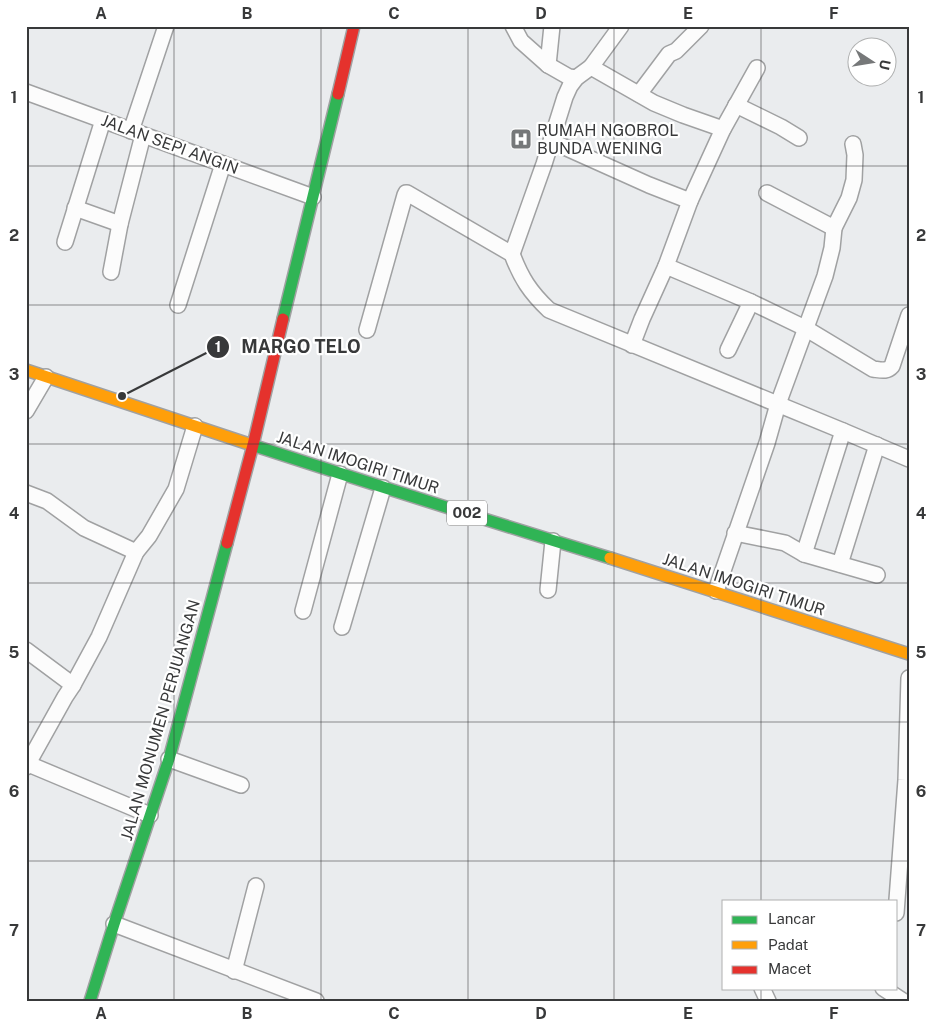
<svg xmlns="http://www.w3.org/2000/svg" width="935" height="1027" font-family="'Public Sans',sans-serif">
<rect width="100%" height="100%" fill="#eaecee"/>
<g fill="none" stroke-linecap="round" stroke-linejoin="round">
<!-- stream -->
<polyline stroke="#9fcdf1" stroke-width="4" points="906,881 909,853"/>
<!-- street casing -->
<g stroke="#a0a1a2" stroke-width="18">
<g id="street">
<polyline points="513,26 521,41 548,65 569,77 576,78"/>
<polyline points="621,26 591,67 654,103 683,115 723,129"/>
<polyline points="548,65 552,26"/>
<path d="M757,68L723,129L690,201L666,266L751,302L805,328L873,369C881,370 887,372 892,366L909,315"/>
<polyline points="26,92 313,197"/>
<polyline points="639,94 669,54 676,51 701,26"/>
<polyline points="736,105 781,127 799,138"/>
<polyline points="131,131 166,26"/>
<polyline points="551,141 649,185 690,201"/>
<polyline points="767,193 834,228"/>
<polyline points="75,208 120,224"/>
<polyline points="65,242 103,120"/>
<polyline points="512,254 544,164 565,97 570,86 576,78 591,67"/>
<polyline points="111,272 120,224 143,135"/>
<polyline points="178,305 223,164"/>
<path d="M367,330L405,195L406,193H407L512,254C521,278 530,292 549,310L843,431L909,459"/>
<polyline points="632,345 642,319 666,266"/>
<polyline points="728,350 751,302"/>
<polyline points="26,411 46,377"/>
<polyline points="26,493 47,501 84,528 136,552"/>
<polyline points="735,533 785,543 804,554 877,575"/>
<polyline points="804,554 843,431"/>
<polyline points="840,564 877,445"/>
<polyline points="548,590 553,541"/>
<polyline points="716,591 767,443 778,404 825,276 832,248 834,228 849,198 854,180 855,155 853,144"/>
<polyline points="303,611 340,474"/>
<polyline points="342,627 383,488"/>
<polyline points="26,650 73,685"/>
<polyline points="169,759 241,785"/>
<polyline points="26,763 150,815"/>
<polyline points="26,767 65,697 73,685 99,637 136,552 149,536 176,489 195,426"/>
<polyline points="896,913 906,780 909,678"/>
<polyline points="114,924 316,1001"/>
<polyline points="234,971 256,886"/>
<polyline points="762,988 768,1001"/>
<polyline points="883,988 903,1001"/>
</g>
</g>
<!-- fast casing -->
<g stroke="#a0a1a2" stroke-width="14">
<g id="fast">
<polyline points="283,319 338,94"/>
<path d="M249,444C369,483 489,521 610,558"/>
<polyline points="90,1001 114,924 169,759 227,543"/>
</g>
</g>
<!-- slow casing -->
<g stroke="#a0a1a2" stroke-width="14">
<g id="slow">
<polyline points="26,370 249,444"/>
<polyline points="610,558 909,654"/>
</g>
</g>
<!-- jam casing -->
<g stroke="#a0a1a2" stroke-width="14">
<g id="jam">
<polyline points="338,94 354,26"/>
<polyline points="227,543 253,445 283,319"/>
</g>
</g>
<!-- street -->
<use href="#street" stroke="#fcfcfc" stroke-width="15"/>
<!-- fast -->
<use href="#fast" stroke="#30b455" stroke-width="11"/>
<!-- slow -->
<use href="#slow" stroke="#ff9f0a" stroke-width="11"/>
<!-- jam -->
<use href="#jam" stroke="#e5322d" stroke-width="11"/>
</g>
<!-- grid -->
<path fill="none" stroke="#38393a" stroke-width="1" stroke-opacity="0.55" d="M174,26V1001M321,26V1001M468,26V1001M614,26V1001M761,26V901M26,166H909M26,305H909M26,444H909M26,583H909M26,722H909M26,861H909M761,988V1001"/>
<!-- icons -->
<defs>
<g id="hospital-square" transform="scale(1.125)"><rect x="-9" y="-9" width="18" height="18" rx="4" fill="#767879" stroke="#fff"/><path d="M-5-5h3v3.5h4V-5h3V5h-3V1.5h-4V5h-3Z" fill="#fff"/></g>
</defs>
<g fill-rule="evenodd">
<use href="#hospital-square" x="521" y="139"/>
</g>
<g text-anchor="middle" stroke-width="4.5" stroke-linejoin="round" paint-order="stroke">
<!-- shield labels -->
<rect fill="#fff" stroke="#747475" stroke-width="1" x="447" y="500.5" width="40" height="25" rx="4"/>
<g font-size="15" font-weight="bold" fill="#38393a">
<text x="467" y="518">002</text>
</g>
<!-- poi labels -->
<g font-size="16" fill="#38393a" stroke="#fff" text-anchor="start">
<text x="537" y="136">RUMAH NGOBROL<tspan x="537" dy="18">BUNDA WENING</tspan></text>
</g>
<!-- street labels -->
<g font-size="16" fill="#38393a" stroke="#fff">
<text transform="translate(170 144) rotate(20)" y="6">JALAN SEPI ANGIN</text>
<text transform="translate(358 462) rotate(18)" y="6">JALAN IMOGIRI TIMUR</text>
<text transform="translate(744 584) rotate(18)" y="6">JALAN IMOGIRI TIMUR</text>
<text transform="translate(160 720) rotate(-74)" y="6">JALAN MONUMEN PERJUANGAN</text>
</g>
</g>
<!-- callouts -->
<path fill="none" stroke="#38393a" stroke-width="2" d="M122 396L218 347"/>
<g fill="#38393a" stroke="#fff" stroke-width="2">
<circle cx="122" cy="396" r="5"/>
<circle cx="218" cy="347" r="12"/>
</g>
<g font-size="15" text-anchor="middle" font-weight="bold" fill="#fff">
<text x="218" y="352">1</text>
</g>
<g font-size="18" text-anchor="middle" font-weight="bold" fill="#38393a" stroke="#fff" stroke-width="4.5" stroke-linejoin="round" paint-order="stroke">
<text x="301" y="353">MARGO TELO</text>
</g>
<!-- border -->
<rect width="935" height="1027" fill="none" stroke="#ffffff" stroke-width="55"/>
<!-- legend -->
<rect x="722" y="900" width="175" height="90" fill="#ffffff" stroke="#afb0b0"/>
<rect x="732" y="916" width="25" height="8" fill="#30b455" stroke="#afb0b0"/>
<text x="768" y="924" font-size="15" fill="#38393a">Lancar</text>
<rect x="732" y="941" width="25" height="8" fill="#ff9f0a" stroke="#afb0b0"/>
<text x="768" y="950" font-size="15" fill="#38393a">Padat</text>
<rect x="732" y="966" width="25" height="8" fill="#e5322d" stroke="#afb0b0"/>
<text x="768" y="974" font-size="15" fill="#38393a">Macet</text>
<!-- north arrow -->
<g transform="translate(872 62) rotate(102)"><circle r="24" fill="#ffffff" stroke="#afb0b0"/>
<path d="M0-4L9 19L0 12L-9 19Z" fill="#767879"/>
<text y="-8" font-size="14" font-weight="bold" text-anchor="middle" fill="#38393a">U</text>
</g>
<rect x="28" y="28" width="880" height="972" fill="none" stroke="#38393a" stroke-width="2"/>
<g font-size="16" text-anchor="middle" font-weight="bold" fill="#38393a">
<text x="101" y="19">A</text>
<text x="247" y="19">B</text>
<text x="394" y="19">C</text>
<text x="541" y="19">D</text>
<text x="688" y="19">E</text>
<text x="834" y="19">F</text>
<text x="14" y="103">1</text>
<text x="921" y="103">1</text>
<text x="14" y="241">2</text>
<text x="921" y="241">2</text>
<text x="14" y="380">3</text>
<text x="921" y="380">3</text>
<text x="14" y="519">4</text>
<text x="921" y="519">4</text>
<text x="14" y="658">5</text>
<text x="921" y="658">5</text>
<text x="14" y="797">6</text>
<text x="921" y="797">6</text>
<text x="14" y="936">7</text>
<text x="921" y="936">7</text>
<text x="101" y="1019">A</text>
<text x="247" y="1019">B</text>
<text x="394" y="1019">C</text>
<text x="541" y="1019">D</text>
<text x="688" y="1019">E</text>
<text x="834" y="1019">F</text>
</g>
</svg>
